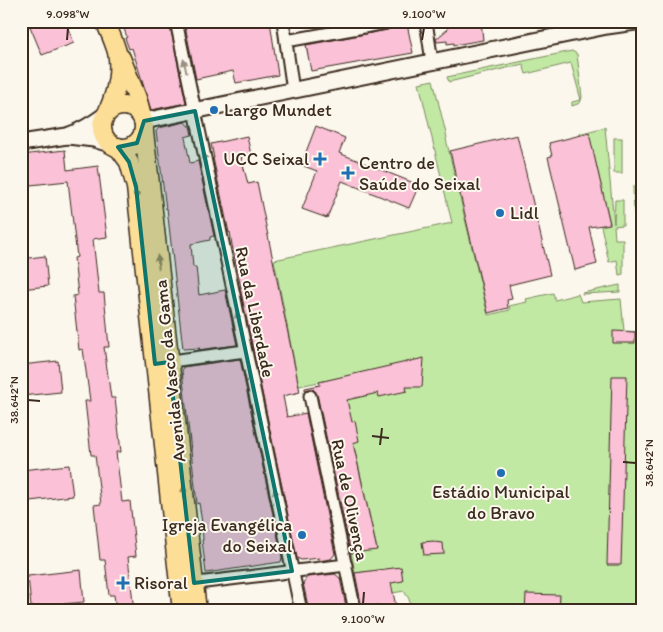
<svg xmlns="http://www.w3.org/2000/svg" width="663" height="632" font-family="Itim,sans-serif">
<rect width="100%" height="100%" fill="#fbf7ec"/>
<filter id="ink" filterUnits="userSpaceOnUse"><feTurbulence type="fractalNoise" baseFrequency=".02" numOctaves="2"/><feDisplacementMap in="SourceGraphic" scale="10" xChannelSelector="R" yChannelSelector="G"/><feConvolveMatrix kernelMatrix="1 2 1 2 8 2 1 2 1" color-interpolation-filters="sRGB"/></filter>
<g filter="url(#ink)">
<!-- green -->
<g fill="#c1e9a4" stroke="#7e8a61">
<polygon points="548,21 581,21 545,29 541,26"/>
<polygon points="572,51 577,54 582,97 580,103 572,106 572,102 581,100 571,63 526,74 523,64 449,82 447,77"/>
<polygon points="433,80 447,138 446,139 488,315 510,310 509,306 527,302 526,299 553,293 555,300 578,294 581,302 621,299 624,331 642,332 642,611 411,611 409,599 404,591 387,594 381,570 355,573 351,553 377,549 339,378 299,386 274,260 452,223 419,83"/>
<polygon points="605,127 614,224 615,200 623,200 623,225 614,226 615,239 623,239 623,274 619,275 617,260 609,262 601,226 610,223 589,134 579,136 579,134"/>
<rect x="614" y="138" width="8" height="35"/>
<polygon points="633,187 641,187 641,213 634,213"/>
<polygon points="620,285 620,292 582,294 582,293"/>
</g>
<!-- building -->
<g fill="#fac1d7" stroke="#3b2a1e">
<polygon points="36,21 65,21 74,43 42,55 29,24"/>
<polygon points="121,21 169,21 186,103 151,110 132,48 129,49 125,38 127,37"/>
<polygon points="184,21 270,21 278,75 236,83 233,71 196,79"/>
<polygon points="447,21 481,21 483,40 454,45 454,43 447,44 447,41 437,42 436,39 448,29"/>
<polygon points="407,24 413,53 311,71 306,45 387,30 393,26"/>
<polygon points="185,122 190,126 192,135 185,137 190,163 198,161 214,236 210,237 210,240 191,244 193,267 196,267 199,295 225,290 237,345 198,350 200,348 183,349 167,208 166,209 156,131 159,128"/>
<polygon points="316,126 345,138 339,153 419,185 409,208 342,181 327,218 302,209 317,171 301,165"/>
<polygon points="589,133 610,224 589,227 597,264 575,270 548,157 552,156 549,143"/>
<polygon points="517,135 550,275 509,285 512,299 507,300 508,308 488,313 450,151"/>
<polygon points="247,136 251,155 241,157 248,184 257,182 300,392 283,396 287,417 306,413 335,554 331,559 318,561 320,558 301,560 297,558 240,288 241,288 232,245 230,232 229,233 213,158 214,158 211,144"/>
<polygon points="65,150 67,170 98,166 107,237 93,239 99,293 104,293 109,347 104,347 111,398 115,398 121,452 116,452 122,502 130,501 136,556 128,557 134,611 116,611 114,595 109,595 105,560 100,560 94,505 101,504 95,455 91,455 85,401 90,401 83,349 79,350 73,296 78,295 74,258 77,257 68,181 21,186 21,155"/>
<polygon points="45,256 48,286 21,289 21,259"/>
<polygon points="613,331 635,332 635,343 613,343"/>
<polygon points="424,358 422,387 406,387 407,391 379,397 378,393 347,400 352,422 355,421 359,441 353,443 377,550 351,553 317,394 313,389 309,389 305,390 305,388 320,385 319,382"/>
<polygon points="240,359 282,557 281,562 206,573 202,540 203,540 202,523 199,503 197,504 182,371 183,367"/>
<polygon points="58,361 61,392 21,396 21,365"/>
<polygon points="612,376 627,376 621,565 607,565"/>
<polygon points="69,465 73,496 21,502 21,470"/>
<polygon points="434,541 434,542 443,543 444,554 424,555 422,542"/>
<polygon points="401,567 403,581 391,583 397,611 379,611 378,605 362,608 355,573"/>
<polygon points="81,570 84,602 31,607 28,576"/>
<polygon points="335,574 340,578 347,611 309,611 303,583 307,577"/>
<polygon points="526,594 560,595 559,611 525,611"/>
</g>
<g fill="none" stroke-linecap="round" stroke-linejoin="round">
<!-- street casing -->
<g stroke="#3b2a1e" stroke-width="15">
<g id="street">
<polyline points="176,21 301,611"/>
<polyline points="283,21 293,91"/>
<polyline points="426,21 432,62"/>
<polyline points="286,41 386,23 387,21"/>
<polyline points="164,362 245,351"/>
<polyline points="310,396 355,611"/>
<polyline points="189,584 346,565"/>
</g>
</g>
<!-- secondary casing -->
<g stroke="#3b2a1e" stroke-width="19">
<g id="secondary">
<polyline points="144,121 607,26 642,21"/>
<polyline points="68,136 94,139 113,145"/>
<path d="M21,143L67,136C81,131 93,124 105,115"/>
</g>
</g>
<!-- primary casing -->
<g stroke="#3b2a1e" stroke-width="21">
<g id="primary">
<path d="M105,21C109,31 114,41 117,52C121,72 116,93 108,111"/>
<polyline points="121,58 137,98 142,117"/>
<circle cx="123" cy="127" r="21"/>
<polyline points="144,132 149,175 197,611"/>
<polyline points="118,147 129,162 136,187 182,611"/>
</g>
</g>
<!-- street -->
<use href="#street" stroke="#fbf7ec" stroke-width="11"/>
<!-- secondary -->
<use href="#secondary" stroke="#fbf7ec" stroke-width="15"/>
<!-- primary -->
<use href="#primary" stroke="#fdde96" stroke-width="18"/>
</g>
<!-- one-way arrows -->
<defs><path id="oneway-solid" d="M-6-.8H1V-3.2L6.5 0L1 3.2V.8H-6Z" transform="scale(1.25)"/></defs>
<g fill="#9b9085">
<use href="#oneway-solid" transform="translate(185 66) rotate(-102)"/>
<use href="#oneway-solid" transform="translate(205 160) rotate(-102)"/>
<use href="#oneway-solid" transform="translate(238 319) rotate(-102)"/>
<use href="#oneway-solid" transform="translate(276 495) rotate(-102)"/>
</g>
<g fill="#9c845a">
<use href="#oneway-solid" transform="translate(136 192) rotate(83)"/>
<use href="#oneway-solid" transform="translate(158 262) rotate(-96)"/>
<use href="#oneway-solid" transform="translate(184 493) rotate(-96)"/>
</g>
</g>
<!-- marked area -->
<path fill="#0f766e" fill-opacity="0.2" stroke="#0f766e" stroke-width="4" stroke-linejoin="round" d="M195,111L292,571L194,583L169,362L155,364L136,187L129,162L118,147L137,143L144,121Z"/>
<!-- ticks -->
<path fill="none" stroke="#3b2a1e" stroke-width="2" d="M67,40L68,28M422,40L424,28M28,400L40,401M372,436L389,438M380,445L382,428M623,462L636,463M363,604L364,592"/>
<!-- markers -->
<g fill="#1f6fb2" stroke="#fbf7ec" stroke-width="2">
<circle cx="214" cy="110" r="5"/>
<path d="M317.5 151.5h5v5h5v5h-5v5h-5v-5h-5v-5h5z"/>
<path d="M345.5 165.5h5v5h5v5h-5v5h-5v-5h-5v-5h5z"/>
<circle cx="500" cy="213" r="5"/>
<circle cx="501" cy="473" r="5"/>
<circle cx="302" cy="535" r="5"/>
<path d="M120.5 575.5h5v5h5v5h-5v5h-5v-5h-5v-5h5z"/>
</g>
<g text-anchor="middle" stroke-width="4" stroke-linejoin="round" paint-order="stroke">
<!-- poi labels -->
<g font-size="18" fill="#3b2a1e" stroke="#fbf7ec" text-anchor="start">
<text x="224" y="116">Largo Mundet</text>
<text x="309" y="165" text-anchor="end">UCC Seixal</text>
<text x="359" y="169">Centro de<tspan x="359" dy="21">Saúde do Seixal</tspan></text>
<text x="510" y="219">Lidl</text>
<text x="501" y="498" text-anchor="middle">Estádio Municipal<tspan x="501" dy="21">do Bravo</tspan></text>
<text x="292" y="531" text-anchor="end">Igreja Evangélica<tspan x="292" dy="21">do Seixal</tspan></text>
<text x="134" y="589">Risoral</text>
</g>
<!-- street labels -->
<g font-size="18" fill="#3b2a1e" stroke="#fbf7ec">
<text transform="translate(255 312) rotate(78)" y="6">Rua da Liberdade</text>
<text transform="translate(170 371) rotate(-96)" y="6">Avenida Vasco da Gama</text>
<text transform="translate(350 500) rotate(78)" y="6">Rua de Olivença</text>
</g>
</g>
<!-- margin -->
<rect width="663" height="632" fill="none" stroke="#fbf7ec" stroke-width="55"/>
<rect x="28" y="28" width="608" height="576" fill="none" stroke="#3b2a1e" stroke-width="2"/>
<g font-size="12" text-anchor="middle" fill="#3b2a1e">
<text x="68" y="18">9.098°W</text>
<text x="424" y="18">9.100°W</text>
<text transform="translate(14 400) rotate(-90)" y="4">38.642°N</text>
<text transform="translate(649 463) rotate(-90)" y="4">38.642°N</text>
<text x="363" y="623">9.100°W</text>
</g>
</svg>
